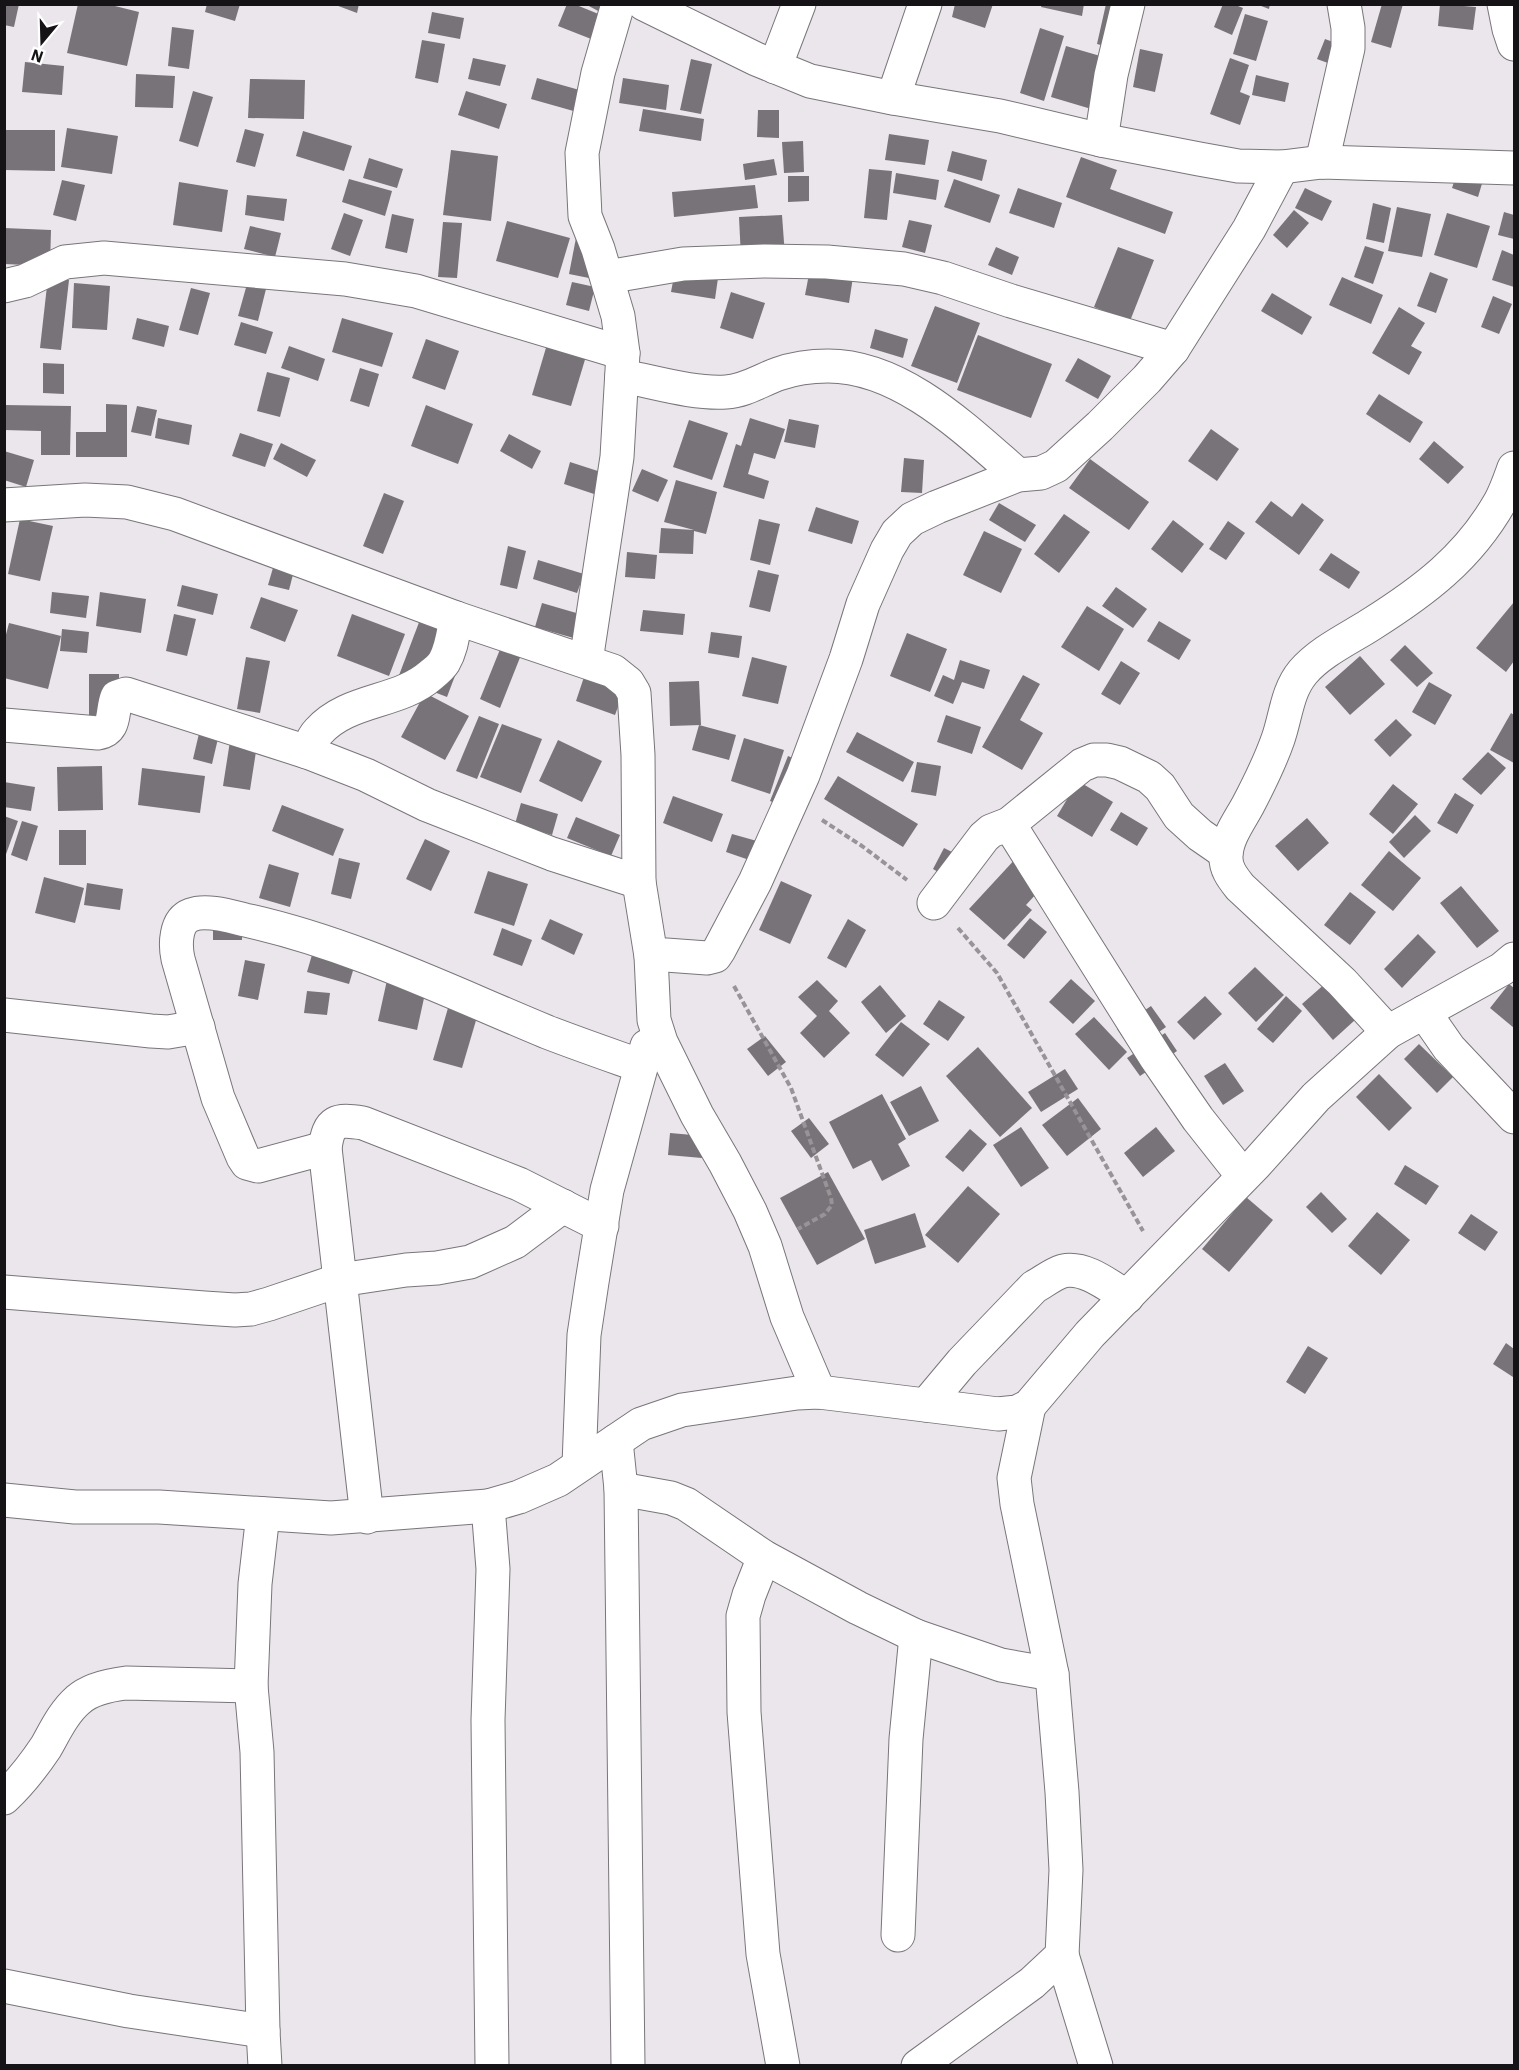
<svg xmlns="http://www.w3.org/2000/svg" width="1519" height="2070" font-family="'IBM Plex Sans',sans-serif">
<rect width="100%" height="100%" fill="#ebe6ec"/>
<!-- building -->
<g fill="#777378">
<polygon points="4,4 19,4 14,27 4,25"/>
<polygon points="78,4 107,4 139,12 127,66 67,53"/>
<polygon points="207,4 240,4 235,21 205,12"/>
<polygon points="333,4 359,4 357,13"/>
<polygon points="567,4 574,4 618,22 609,46 558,26"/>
<polygon points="585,4 606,4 602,13"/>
<polygon points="955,4 993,4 985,28 952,17"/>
<polygon points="1042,4 1084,4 1082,16 1041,7"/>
<polygon points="1106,4 1130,4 1119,50 1097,44"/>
<polygon points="1223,4 1233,4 1243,8 1232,35 1214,27"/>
<polygon points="1256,4 1270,4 1269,9"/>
<polygon points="1382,4 1403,4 1391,48 1371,42"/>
<polygon points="1440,4 1476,7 1473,30 1438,26"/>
<polygon points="432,12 464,18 460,39 428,33"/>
<polygon points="1245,14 1268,21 1256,61 1233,54"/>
<polygon points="172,27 194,30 189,69 168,66"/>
<polygon points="1040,28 1064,36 1044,101 1020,93"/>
<polygon points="1325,39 1352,49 1344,69 1317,59"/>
<polygon points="422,40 445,44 438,83 415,78"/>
<polygon points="1066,46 1114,60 1098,111 1051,97"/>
<polygon points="1140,49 1163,54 1155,92 1133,87"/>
<polygon points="473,58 506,65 500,86 468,79"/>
<polygon points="1230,58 1249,65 1240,92 1250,96 1240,125 1210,114"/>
<polygon points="691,59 712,64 701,114 680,110"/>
<polygon points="25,62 64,66 62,95 22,92"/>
<polygon points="136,74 175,76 173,108 135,107"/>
<polygon points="1256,75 1289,83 1285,102 1252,95"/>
<polygon points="537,78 583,91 577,112 531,99"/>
<polygon points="623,78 669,85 666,110 619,103"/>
<polygon points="250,79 305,80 304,119 248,118"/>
<polygon points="193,91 213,97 198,147 179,141"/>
<polygon points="466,91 507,104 499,129 458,115"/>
<polygon points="643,109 704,119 701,141 639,131"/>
<polygon points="758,110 779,110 779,138 757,137"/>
<polygon points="67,128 118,136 112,174 61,167"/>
<polygon points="245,129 264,134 255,167 236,162"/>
<polygon points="4,130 55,130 55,171 4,170"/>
<polygon points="303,131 352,146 344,171 296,156"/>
<polygon points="889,134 929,140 925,165 885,160"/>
<polygon points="803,141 804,172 784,173 782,142"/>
<polygon points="451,150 498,156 491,221 443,215"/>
<polygon points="952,151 987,160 982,181 947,171"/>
<polygon points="1081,157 1117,170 1110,189 1173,212 1165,234 1066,197"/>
<polygon points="369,158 403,169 397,188 363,178"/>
<polygon points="774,159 777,175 745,180 743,164"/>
<polygon points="869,169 892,171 887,220 864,218"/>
<polygon points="1458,170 1484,177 1478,197 1452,188"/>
<polygon points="896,173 939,180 936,200 893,193"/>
<polygon points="788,176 809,176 809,201 788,202"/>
<polygon points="349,179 392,191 385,216 342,202"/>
<polygon points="954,179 1000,195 990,223 944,207"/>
<polygon points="62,180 85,185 76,221 53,215"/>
<polygon points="179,182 228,190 222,232 173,225"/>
<polygon points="755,185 758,208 674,217 672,192"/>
<polygon points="1018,188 1062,203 1054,228 1009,213"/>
<polygon points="1305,188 1332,201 1322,221 1295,208"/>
<polygon points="247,195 287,199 284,221 245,215"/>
<polygon points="1373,203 1391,208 1384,243 1366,239"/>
<polygon points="1397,207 1431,214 1422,257 1388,251"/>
<polygon points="1294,210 1309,223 1287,248 1273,235"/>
<polygon points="1504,212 1514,215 1514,239 1498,235"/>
<polygon points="344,213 363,220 350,256 331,249"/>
<polygon points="1447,213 1490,226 1477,268 1434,255"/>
<polygon points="392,214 414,219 407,253 385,248"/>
<polygon points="782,215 785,256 741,258 739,217"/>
<polygon points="909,220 932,225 925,253 902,247"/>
<polygon points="507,221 570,238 558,278 496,261"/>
<polygon points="443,222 462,223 457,278 438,277"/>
<polygon points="250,226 281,233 275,257 244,249"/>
<polygon points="4,228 51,230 50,266 4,264"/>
<polygon points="576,238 596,242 589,278 569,274"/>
<polygon points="1365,246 1384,252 1373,284 1354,277"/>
<polygon points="996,247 1019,257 1012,275 988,265"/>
<polygon points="1118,247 1154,260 1130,321 1094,307"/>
<polygon points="1502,250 1514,255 1514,287 1492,280"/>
<polygon points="810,269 853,277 849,303 805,295"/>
<polygon points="675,271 718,278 715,299 671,292"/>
<polygon points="1430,272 1448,279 1436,313 1417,306"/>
<polygon points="48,277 69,280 61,350 40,348"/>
<polygon points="1342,277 1383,295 1371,324 1329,305"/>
<polygon points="572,282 595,287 589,311 566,305"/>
<polygon points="74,283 110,286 107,330 72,328"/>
<polygon points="247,284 266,289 258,321 238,316"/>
<polygon points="191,288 210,293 198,335 179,330"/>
<polygon points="731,292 765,303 753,339 720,328"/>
<polygon points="1272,293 1312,317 1302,335 1261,311"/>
<polygon points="1493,296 1512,304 1499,334 1481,327"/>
<polygon points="935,306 980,323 957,383 911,366"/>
<polygon points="1399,307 1425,323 1411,346 1422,352 1409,375 1372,353"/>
<polygon points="137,318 169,326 164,347 132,339"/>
<polygon points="342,318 393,333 382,367 332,352"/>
<polygon points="241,322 273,332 266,354 234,345"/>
<polygon points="875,329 908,339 903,358 870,348"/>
<polygon points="978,335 1052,364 1031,418 957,390"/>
<polygon points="426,339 459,351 445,390 412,378"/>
<polygon points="548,341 587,353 571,406 532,395"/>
<polygon points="289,346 325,359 318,381 281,368"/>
<polygon points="1078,358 1111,376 1098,399 1065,381"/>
<polygon points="43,363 64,364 64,394 43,393"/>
<polygon points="360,368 379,374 369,407 350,401"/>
<polygon points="267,372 290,378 280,417 257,411"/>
<polygon points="1379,394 1423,422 1410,443 1366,414"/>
<polygon points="106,404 127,405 127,457 76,457 76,432 106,432"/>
<polygon points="4,405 71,406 70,455 41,455 41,431 4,430"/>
<polygon points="426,405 473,424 458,464 411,446"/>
<polygon points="137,406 157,410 151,436 131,432"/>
<polygon points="158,418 192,425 189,445 155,438"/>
<polygon points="750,418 785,429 775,459 754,453 748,474 769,481 764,499 723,487 736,444 741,446"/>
<polygon points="789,419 819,425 815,448 784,442"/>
<polygon points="689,420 728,433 712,480 673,467"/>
<polygon points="1211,429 1239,449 1217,481 1188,461"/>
<polygon points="240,433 273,444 265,467 232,456"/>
<polygon points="509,434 541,451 532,469 500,451"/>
<polygon points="1434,441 1464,467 1448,484 1419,459"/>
<polygon points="281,443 316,460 307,477 273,459"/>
<polygon points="4,451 34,460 26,487 4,480"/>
<polygon points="904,458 924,460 922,493 901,492"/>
<polygon points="1090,459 1149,502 1129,530 1069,488"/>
<polygon points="570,462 604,473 597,495 564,484"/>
<polygon points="642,469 668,480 658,502 632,491"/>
<polygon points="676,480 717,492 706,534 694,531 693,554 659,553 661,528 694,530 664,522"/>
<polygon points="384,493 404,501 383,554 363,546"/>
<polygon points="1271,501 1292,517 1302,503 1324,520 1299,555 1255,522"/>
<polygon points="999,503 1036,525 1025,542 989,520"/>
<polygon points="816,507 859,521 852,544 808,531"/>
<polygon points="1064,514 1090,532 1059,573 1034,554"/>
<polygon points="20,519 53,526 40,581 8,574"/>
<polygon points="759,519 780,524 770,565 750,560"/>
<polygon points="1173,520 1204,544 1182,573 1151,549"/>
<polygon points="1228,521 1245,533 1226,560 1209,549"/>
<polygon points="984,531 1022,549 1001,593 963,575"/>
<polygon points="508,546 526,551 517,589 500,585"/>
<polygon points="627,552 657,555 655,579 625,577"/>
<polygon points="1331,553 1360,572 1349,589 1319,570"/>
<polygon points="277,554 297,559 289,590 268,585"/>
<polygon points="538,560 584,574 577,593 533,579"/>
<polygon points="758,570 779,575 770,612 749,607"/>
<polygon points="182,585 218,594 213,615 177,606"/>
<polygon points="1116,587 1147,609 1133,628 1102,606"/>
<polygon points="52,592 89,596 86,618 50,613"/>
<polygon points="100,592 146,599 141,633 96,626"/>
<polygon points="261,597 298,610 285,642 250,628"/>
<polygon points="1514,602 1514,661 1506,672 1476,648"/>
<polygon points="542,603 590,617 584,641 535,627"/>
<polygon points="1087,606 1124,629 1099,671 1061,647"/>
<polygon points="643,610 685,614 683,635 640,631"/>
<polygon points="174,614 196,619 187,656 166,651"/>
<polygon points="352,614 405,634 389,676 337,656"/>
<polygon points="421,617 470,636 447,697 398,678"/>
<polygon points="1159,621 1191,640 1179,660 1147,641"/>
<polygon points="9,623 61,636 48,689 4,678 4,642"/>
<polygon points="62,629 89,632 87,653 60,651"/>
<polygon points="711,632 742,636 739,658 708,653"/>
<polygon points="907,633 947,649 930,692 890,676"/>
<polygon points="503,642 523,650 500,708 480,699"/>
<polygon points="1405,645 1433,673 1417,687 1390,660"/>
<polygon points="1360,656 1385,684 1350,715 1325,687"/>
<polygon points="246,657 270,661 260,713 237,709"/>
<polygon points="752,657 787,666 778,704 742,696"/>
<polygon points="960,660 990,670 984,689 962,682 953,704 934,696 943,675 954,680"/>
<polygon points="1121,661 1140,673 1120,705 1101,694"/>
<polygon points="586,671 626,685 615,715 576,701"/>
<rect x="89" y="674" width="30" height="41"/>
<polygon points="1023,675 1040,684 1020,720 1043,733 1022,770 982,747"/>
<polygon points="699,681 701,725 670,726 669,682"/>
<polygon points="1429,682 1452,695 1435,725 1412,712"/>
<polygon points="425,693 469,716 445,760 401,737"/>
<polygon points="1511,713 1514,715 1514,763 1490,750"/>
<polygon points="946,715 981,727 972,754 937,742"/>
<polygon points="479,716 499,724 477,779 456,771"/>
<polygon points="1396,719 1412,735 1390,757 1374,740"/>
<polygon points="502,724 542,739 521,793 480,777"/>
<polygon points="201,725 220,730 212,764 193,759"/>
<polygon points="699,725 736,735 729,760 692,750"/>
<polygon points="857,732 914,762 903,782 846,752"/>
<polygon points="744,738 784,750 770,794 731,781"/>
<polygon points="558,740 602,761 582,802 539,781"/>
<polygon points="230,741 257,745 250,790 223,786"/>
<polygon points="1488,752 1506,768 1481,795 1462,779"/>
<polygon points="788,756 809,765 791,810 770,801"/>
<polygon points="917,762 941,766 936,796 911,792"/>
<polygon points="102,766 103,810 58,811 57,767"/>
<polygon points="142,768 205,776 200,813 138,805"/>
<polygon points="838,776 918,824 903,847 824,799"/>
<polygon points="1078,781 1113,802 1092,837 1057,816"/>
<polygon points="4,782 35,787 31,811 4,807"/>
<polygon points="1393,784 1418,804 1393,834 1369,814"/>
<polygon points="1455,793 1474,805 1457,834 1437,823"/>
<polygon points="673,796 723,814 712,842 663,823"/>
<polygon points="521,803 558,814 552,835 515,824"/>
<polygon points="282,805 344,829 333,856 272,831"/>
<polygon points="1121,812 1148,828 1137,846 1110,830"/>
<polygon points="1415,815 1431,831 1404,858 1389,842"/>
<polygon points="4,816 18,821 5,857 4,857"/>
<polygon points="576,817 620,835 611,856 567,838"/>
<polygon points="1307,818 1329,843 1298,871 1275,846"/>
<polygon points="22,821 38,826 27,861 11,855"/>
<rect x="59" y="830" width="27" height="35"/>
<polygon points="732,834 764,843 758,863 726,852"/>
<polygon points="425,839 450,851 431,891 406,879"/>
<polygon points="944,848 964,858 952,880 933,869"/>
<polygon points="1389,851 1421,878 1393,911 1361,885"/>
<polygon points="1018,856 1047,882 1026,905 1032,910 1004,940 969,909"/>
<polygon points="339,858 360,863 351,899 331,894"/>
<polygon points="269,864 299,873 290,907 259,898"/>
<polygon points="488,871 528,884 514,926 474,913"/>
<polygon points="44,877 84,888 75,923 35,913"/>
<polygon points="781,881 812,895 790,944 759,930"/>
<polygon points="87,883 123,889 120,910 84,905"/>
<polygon points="1461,886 1499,931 1477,948 1440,903"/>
<polygon points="1350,892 1376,912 1350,945 1324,925"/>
<polygon points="1030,918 1047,932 1024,959 1007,945"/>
<polygon points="550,919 583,934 574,955 541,939"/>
<polygon points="848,919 866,930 846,968 827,958"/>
<rect x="213" y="920" width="29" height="20"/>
<polygon points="502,928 532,940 522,966 493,955"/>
<polygon points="1418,934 1436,952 1402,988 1384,969"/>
<polygon points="316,941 358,954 349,984 307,972"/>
<polygon points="245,960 265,964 258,1000 238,996"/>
<polygon points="1255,967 1284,995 1256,1022 1228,993"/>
<polygon points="389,971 428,980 417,1030 378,1021"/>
<polygon points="1335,975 1366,1010 1333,1040 1302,1004"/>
<polygon points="1071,979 1095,1001 1073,1024 1049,1002"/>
<polygon points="817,980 838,1001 829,1011 850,1033 824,1058 800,1033 817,1016 798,997"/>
<polygon points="1509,984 1514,988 1514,1028 1490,1008"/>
<polygon points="880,985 906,1016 886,1033 861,1002"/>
<polygon points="307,991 330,993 327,1015 304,1013"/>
<polygon points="1205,996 1222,1014 1194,1040 1177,1022"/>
<polygon points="1286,996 1302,1011 1273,1043 1257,1029"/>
<polygon points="939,1000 965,1017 948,1041 923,1024"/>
<polygon points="1151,1006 1166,1027 1132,1051 1117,1029"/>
<polygon points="448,1008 477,1017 462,1068 433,1060"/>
<polygon points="1094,1017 1127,1052 1109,1070 1075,1034"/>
<polygon points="901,1022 930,1044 903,1077 875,1055"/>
<polygon points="1165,1033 1177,1051 1140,1076 1127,1058"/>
<polygon points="765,1036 786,1062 768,1076 747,1049"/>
<polygon points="1419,1044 1453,1077 1437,1093 1404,1059"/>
<polygon points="978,1047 1032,1108 1000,1137 946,1076"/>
<polygon points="1225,1063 1244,1091 1223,1105 1204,1076"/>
<polygon points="1065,1069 1078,1089 1041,1112 1028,1092"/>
<polygon points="1379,1074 1412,1108 1389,1131 1356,1097"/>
<polygon points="921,1086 939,1121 909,1136 890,1102"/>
<polygon points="882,1094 906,1139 898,1144 910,1166 882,1181 871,1160 853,1169 829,1122"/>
<polygon points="1078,1098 1101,1129 1067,1156 1042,1125"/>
<polygon points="809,1118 829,1144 811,1158 791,1131"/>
<polygon points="1021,1127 1049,1168 1021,1187 993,1145"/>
<polygon points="1156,1127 1175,1151 1143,1177 1124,1153"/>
<polygon points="970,1129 987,1144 963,1172 945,1157"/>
<polygon points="670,1133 704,1136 702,1158 668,1155"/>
<polygon points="1405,1165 1439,1186 1426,1205 1394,1184"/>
<polygon points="828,1172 865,1239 817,1265 780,1198"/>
<polygon points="968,1186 1000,1214 958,1263 925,1235"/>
<polygon points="1321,1192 1347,1219 1332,1233 1306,1207"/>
<polygon points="1246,1197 1273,1220 1229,1272 1202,1249"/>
<polygon points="1377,1212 1410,1240 1381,1275 1348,1246"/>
<polygon points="915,1213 926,1247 875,1264 864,1230"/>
<polygon points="1471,1214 1498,1232 1485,1251 1458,1233"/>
<polygon points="1506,1343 1514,1349 1514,1374 1513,1377 1493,1364"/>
<polygon points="1308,1346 1328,1358 1305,1394 1286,1382"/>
</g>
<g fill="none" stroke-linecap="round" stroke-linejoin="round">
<!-- street casing -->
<g stroke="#79757a" stroke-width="35">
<g id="street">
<polyline points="644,4 756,59 810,81 893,98 1000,116 1101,140 1199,159 1238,166 1282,167 1322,162 1514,168"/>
<polyline points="1504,4 1509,29 1514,44"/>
<polyline points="775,67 799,4"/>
<polyline points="893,98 925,4"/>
<polyline points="1101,140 1111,75 1128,4"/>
<polyline points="1322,162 1348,48 1348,28 1344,4"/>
<polyline points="607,277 683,264 765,261 827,262 904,269 943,278 1011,301 1173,349"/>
<polyline points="4,286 25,281 65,262 104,258 345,279 416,291 623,353"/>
<path d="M622,376C655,382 692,394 726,392C745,391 761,380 778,374C792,369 812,366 828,366C902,366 966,430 1018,475"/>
<polyline points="4,505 85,500 127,502 175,514 456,618 613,671 628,683 634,693 638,755 639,882 651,956 654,1020 661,1042 697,1115 725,1163 750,1211 765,1246 787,1317 819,1392"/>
<polyline points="586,661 617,457 623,353 618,316 598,249 585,216 582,153 598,73 618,4"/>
<path d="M4,725L98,733C117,730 111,711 117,697L126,694L307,752L366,775L427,805L552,854L639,882"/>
<path d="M307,752C310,745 313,737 318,732C348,698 398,704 431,675C436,671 441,667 444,662C452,648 453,633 456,618"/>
<polyline points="1009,824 1156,1058 1198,1119 1243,1176"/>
<polyline points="934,903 984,837 991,831 1009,824 1082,765 1094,760 1107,760 1120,763 1149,777 1160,787 1179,816 1200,835 1226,853"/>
<polyline points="651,956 666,955 707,958 715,956 719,950 755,882 803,775 846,659 863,604 887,550 897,533 912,519 937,507 1018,475 1041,473 1056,466 1100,426 1147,379 1173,349 1249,229 1282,167"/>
<polyline points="1424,1012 1449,1048 1514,1117"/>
<polyline points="4,1015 151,1031 168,1032 198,1027"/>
<path d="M1388,1032L1342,982L1240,887C1232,877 1225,868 1226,855C1227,837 1240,820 1248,805C1259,784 1270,762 1278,739C1286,716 1287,691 1303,672C1320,652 1348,639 1370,625C1424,591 1468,558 1500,502C1506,491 1510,479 1514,468"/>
<path d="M325,1148L258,1166L247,1163L243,1157L218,1098L178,959C175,945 175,921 191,915C206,909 229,916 245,920C350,943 448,991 547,1032C578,1044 610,1055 641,1066"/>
<polyline points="4,1292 204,1308 235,1310 251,1309 269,1304 340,1280 406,1270 437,1268 470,1262 515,1242 563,1206"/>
<path d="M926,1405L962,1362L1034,1287C1043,1282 1053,1274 1063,1271C1085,1266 1109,1286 1127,1297"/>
<polyline points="616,1441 621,1489 628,2066"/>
<polyline points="579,1465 584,1335 592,1282 607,1190 647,1046"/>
<polyline points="621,1489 671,1498 686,1504 764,1557 858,1608 916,1636 1001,1665 1052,1674"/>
<polyline points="4,1500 75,1507 159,1507 331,1518 488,1506 519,1497 558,1480 641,1424 682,1410 797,1393 819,1392 998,1414 1017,1412 1029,1406 1090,1334 1255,1165 1316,1097 1388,1032 1502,969 1514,959"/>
<polyline points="488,1506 493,1569 488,1720 492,2066"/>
<polyline points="263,1514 255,1584 251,1686 257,1752 263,2031 265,2066"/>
<path d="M367,1517L325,1148C329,1120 336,1119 363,1123L519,1184L602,1226"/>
<polyline points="764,1557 749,1595 743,1616 744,1712 763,1954 783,2066"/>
<path d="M4,1798C20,1783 34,1765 46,1747C55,1731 64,1712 78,1700C90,1689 110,1685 126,1683L251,1686"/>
<polyline points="898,1935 906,1739 916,1636"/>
<polyline points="1062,1955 1096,2066"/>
<polyline points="4,1986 129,2011 263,2031"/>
<polyline points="918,2066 1032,1983 1062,1955 1066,1870 1062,1792 1052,1674 1017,1504 1014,1478 1029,1406"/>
</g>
</g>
<!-- path -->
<g stroke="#979397" stroke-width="4" stroke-dasharray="6 3" stroke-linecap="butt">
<polyline points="822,820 862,846 907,880"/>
<polyline points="958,928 997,973 1143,1231"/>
<polyline points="734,986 791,1088 831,1198 832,1205 825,1214 798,1229"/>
</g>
<!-- street -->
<use href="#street" stroke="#fff" stroke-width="33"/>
</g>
<!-- border -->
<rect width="1519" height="2070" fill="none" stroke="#151315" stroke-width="12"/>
<!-- north arrow -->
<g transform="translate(42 42) rotate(199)" stroke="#ffffff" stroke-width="4.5" paint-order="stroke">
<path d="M0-4.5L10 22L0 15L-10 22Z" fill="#151315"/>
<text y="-9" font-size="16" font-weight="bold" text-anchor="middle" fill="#151315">N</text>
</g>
</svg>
